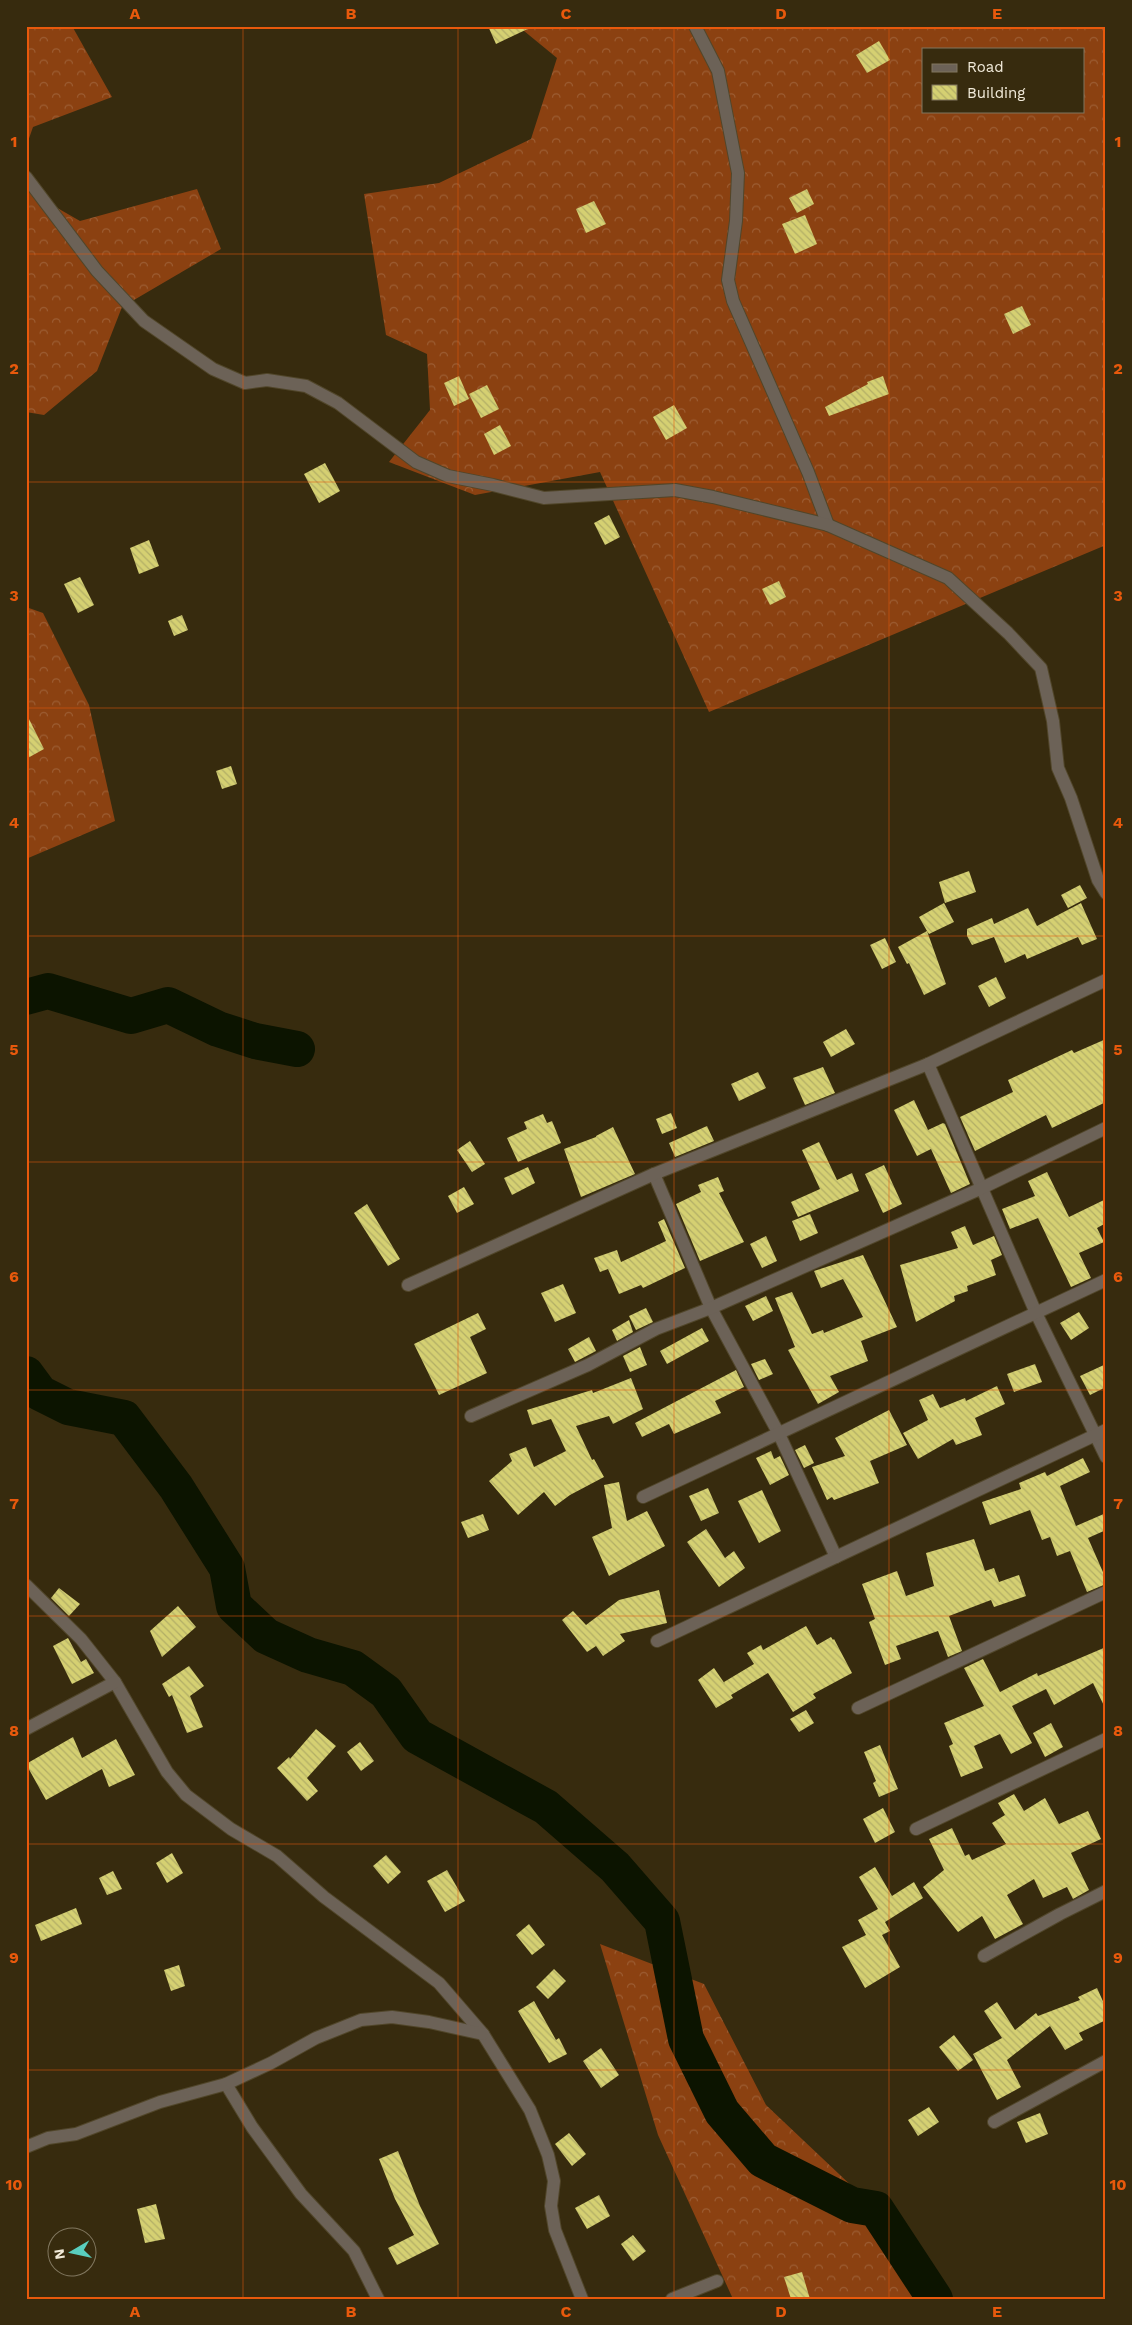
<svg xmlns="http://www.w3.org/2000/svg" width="1132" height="2325" font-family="'Work Sans',sans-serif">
<defs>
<pattern id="forest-crowns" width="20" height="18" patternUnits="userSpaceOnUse" patternTransform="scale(1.25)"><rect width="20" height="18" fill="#8b4111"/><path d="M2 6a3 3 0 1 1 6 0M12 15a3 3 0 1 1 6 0" fill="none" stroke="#9c5d33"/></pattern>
<pattern id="building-back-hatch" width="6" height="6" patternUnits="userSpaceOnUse" patternTransform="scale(1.25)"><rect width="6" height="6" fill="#d5d072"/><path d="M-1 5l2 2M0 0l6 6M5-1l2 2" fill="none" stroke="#b2ae66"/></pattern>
</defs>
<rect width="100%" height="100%" fill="#372b0e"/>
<!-- forest -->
<g fill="url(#forest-crowns)" fill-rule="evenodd">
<polygon points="26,26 72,26 112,97 33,127 26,147"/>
<path d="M518,26H1106V545L709,712L600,472L475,495L389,462L430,410L427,354L386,335L364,194L439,183L531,139L557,58ZM923,49H1083V111H923Z"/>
<polygon points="197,189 221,249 122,307 97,371 44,415 26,412 26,190 80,221"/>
<polygon points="26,607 43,613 89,705 115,821 26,859"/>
<polygon points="600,1944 704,1984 766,2105 876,2209 935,2299 733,2299 658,2135"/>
</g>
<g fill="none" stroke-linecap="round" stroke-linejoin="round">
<!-- river -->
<g stroke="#0c1400" stroke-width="36">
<polyline points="26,997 48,991 131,1016 168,1005 218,1029 255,1041 297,1049"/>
<polyline points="26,1374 40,1393 68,1407 124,1418 176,1487 227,1568 234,1606 266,1636 308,1655 353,1668 386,1692 417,1736 546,1807 615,1867 662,1921 686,2039 722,2112 763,2160 852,2205 876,2209 935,2299"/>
</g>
</g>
<!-- building -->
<g fill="url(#building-back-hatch)">
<polygon points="488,26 534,26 496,44"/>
<polygon points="879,41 890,60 867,73 856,55"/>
<polygon points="807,189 814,204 797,213 789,198"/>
<polygon points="594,201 606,224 586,233 576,209"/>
<polygon points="805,215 817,244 795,254 782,224"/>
<polygon points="1022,306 1031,325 1013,334 1004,314"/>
<polygon points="459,376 469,399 454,406 444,383"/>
<polygon points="883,376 889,394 829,416 825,407 868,384 867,382"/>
<polygon points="487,385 499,409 481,418 469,394"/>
<polygon points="674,405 687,428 666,440 653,417"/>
<polygon points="500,425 511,446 494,455 484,434"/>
<polygon points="325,463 340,491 319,503 304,474"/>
<polygon points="609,515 620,537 605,545 594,523"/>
<polygon points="149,540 159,566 139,574 130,548"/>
<polygon points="80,577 94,605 78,613 64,584"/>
<polygon points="779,581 786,597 770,605 762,589"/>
<polygon points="182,615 188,630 174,636 168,621"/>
<polygon points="26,713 44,749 26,759"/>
<polygon points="231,766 237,784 222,789 216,771"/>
<polygon points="969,871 976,892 945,903 939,882"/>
<polygon points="1080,885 1087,898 1068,908 1061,895"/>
<polygon points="944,903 954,922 929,934 927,931 946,984 924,995 909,963 907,964 898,947 927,931 919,917"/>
<polygon points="1081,903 1097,939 1082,945 1078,937 1027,959 1025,954 1005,963 994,937 972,945 967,936 967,929 992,918 994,924 1028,908 1037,926"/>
<polygon points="885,938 896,962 882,969 870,945"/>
<polygon points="996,977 1006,998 989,1007 978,986"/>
<polygon points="846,1029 855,1044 831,1057 823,1042"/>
<polygon points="1106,1039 1106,1102 1052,1128 1046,1115 975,1151 960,1117 1013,1092 1008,1080 1072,1050 1074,1053"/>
<polygon points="823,1067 835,1093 805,1105 793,1078"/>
<polygon points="758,1072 766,1088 739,1101 731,1084"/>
<polygon points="914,1100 928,1130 943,1123 945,1124 970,1184 951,1193 931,1149 917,1156 894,1110"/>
<polygon points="671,1113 677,1128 662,1134 656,1119"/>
<polygon points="543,1114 547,1123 552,1121 561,1143 518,1162 507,1138 527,1129 524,1122"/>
<polygon points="707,1126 714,1141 675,1157 669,1143"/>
<polygon points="613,1127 635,1174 581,1197 564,1149 596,1137 596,1136"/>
<polygon points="470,1141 485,1164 472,1172 457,1150"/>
<polygon points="819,1142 837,1180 852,1173 859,1191 798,1217 791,1202 820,1189 802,1150"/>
<polygon points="884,1165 902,1204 883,1213 865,1174"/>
<polygon points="528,1167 535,1183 512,1195 504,1178"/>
<polygon points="1047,1172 1069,1217 1106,1199 1106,1223 1097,1228 1104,1242 1079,1253 1091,1278 1071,1287 1038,1218 1010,1229 1002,1209 1035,1196 1028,1181"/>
<polygon points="718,1177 724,1191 719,1193 744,1242 700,1261 676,1204 701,1192 698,1185"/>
<polygon points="464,1187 474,1204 457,1213 448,1196"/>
<polygon points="367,1204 400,1259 388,1266 354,1213"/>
<polygon points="810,1214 818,1233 800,1241 792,1221"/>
<polygon points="664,1219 685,1268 643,1288 641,1285 619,1294 608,1269 600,1272 594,1258 617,1250 621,1262 666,1241 658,1222"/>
<polygon points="965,1226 973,1245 994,1236 1002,1255 991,1260 996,1275 967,1286 968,1291 954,1296 955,1301 916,1322 900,1265 958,1248 951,1232"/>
<polygon points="766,1236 777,1261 762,1268 750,1244"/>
<polygon points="863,1255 897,1327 861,1341 868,1361 830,1376 839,1392 818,1404 788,1350 795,1347 775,1298 792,1292 812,1334 823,1330 824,1333 863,1317 843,1279 821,1288 814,1271"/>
<polygon points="563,1284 576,1313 555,1322 541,1293"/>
<polygon points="766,1296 773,1311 753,1321 745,1306"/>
<polygon points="646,1308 653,1322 636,1330 629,1316"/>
<polygon points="1079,1312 1089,1328 1071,1340 1060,1323"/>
<polygon points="478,1313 486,1329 470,1337 487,1373 439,1395 414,1344"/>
<polygon points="629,1320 633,1332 617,1341 612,1330"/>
<polygon points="702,1328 709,1341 667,1364 660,1351"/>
<polygon points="589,1337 596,1351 575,1362 568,1349"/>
<polygon points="640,1347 647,1365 630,1372 623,1356"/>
<polygon points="765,1359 773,1374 759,1380 751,1364"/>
<polygon points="1035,1364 1042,1382 1014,1392 1007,1374"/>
<polygon points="1106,1364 1106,1387 1090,1395 1080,1376"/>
<polygon points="736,1370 744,1387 715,1401 721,1413 674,1434 669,1424 642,1437 635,1423"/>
<polygon points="631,1378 643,1409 613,1424 609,1416 576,1426 592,1460 594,1459 604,1477 570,1495 555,1506 544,1492 518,1515 489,1481 512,1461 509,1454 526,1447 534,1467 566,1451 551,1419 532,1425 527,1410 592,1390 593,1393"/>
<polygon points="997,1386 1005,1404 975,1418 982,1435 956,1445 953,1439 918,1459 903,1433 928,1420 919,1400 933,1394 940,1408 965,1398 966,1401"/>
<polygon points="889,1410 907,1445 870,1461 879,1483 834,1500 832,1497 827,1500 812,1467 845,1456 835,1438"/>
<polygon points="805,1445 814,1463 804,1468 795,1450"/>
<polygon points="771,1451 774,1459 780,1456 789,1475 770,1485 756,1458"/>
<polygon points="1083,1458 1090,1472 1060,1486 1076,1526 1106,1513 1106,1530 1088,1538 1106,1579 1106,1584 1087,1592 1070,1551 1057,1556 1050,1537 1042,1540 1030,1510 990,1525 982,1502 1021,1489 1019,1483 1045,1472 1047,1476"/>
<polygon points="619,1482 627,1521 647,1511 665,1546 609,1576 592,1537 612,1528 604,1485"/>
<polygon points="708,1488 719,1513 701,1521 689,1496"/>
<polygon points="762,1490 781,1531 759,1543 738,1501"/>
<polygon points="483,1514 489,1530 468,1538 461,1522"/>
<polygon points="706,1529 725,1558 734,1551 745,1568 719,1587 687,1542"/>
<polygon points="974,1539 985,1571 994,1568 999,1582 1019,1575 1026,1596 994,1607 991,1600 949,1616 962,1651 948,1657 938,1631 896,1646 901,1659 885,1665 869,1622 875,1619 862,1584 897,1571 906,1596 934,1586 926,1553"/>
<polygon points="59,1588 80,1604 69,1616 51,1598"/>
<polygon points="659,1590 667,1623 620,1634 625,1641 603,1656 596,1646 587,1652 562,1620 573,1611 586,1625 619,1600"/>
<polygon points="178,1606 196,1627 162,1657 150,1631"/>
<polygon points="806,1626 817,1645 831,1637 833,1640 834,1639 852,1673 813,1694 816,1698 793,1712 768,1673 731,1695 733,1698 716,1708 698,1680 714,1668 725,1684 724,1682 754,1664 747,1653 761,1645 763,1650"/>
<polygon points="68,1638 81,1662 86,1659 94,1673 72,1684 53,1646"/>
<polygon points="1106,1647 1106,1710 1093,1683 1054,1705 1046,1689 1012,1706 1032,1743 1011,1754 1000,1734 974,1746 983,1768 961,1777 949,1746 953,1744 944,1723 984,1706 964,1668 983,1659 1000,1692 1037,1673 1038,1676"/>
<polygon points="189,1666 204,1686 190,1696 203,1727 187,1733 172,1695 169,1697 162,1684"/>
<polygon points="806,1710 814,1723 799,1732 790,1719"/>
<polygon points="1051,1723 1063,1747 1045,1757 1033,1733"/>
<polygon points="316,1729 336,1746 307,1778 318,1791 307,1801 277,1768 289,1757 290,1759"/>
<polygon points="73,1737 82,1758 116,1739 135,1775 109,1787 102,1769 46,1800 26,1764"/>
<polygon points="360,1742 374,1761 361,1771 347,1752"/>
<polygon points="880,1745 898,1789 879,1797 873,1783 876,1781 864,1752"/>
<polygon points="1014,1794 1024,1811 1045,1798 1059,1824 1088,1811 1101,1839 1071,1853 1089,1890 1073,1899 1067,1887 1043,1898 1034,1879 1007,1895 1023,1924 995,1939 982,1916 958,1932 923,1887 944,1870 929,1839 952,1828 965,1856 969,1854 972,1860 1006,1844 992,1823 1005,1815 998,1803"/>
<polygon points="883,1808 895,1832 875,1843 863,1819"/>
<polygon points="172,1853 183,1873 167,1883 156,1863"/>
<polygon points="386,1855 401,1872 388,1884 373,1866"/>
<polygon points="875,1867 892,1896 914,1882 923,1898 885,1922 890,1931 882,1935 900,1967 865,1988 842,1947 866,1935 858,1920 878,1909 859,1877"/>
<polygon points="447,1870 465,1901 445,1912 427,1881"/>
<polygon points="113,1871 122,1889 107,1895 99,1878"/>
<polygon points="76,1908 82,1924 41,1941 35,1925"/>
<polygon points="529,1924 545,1945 532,1955 516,1935"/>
<polygon points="179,1965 185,1986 171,1991 164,1970"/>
<polygon points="554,1969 566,1981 548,1999 536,1987"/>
<polygon points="1097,1988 1106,2008 1106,2020 1079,2033 1083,2040 1065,2050 1050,2026 1007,2060 1021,2087 997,2100 973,2054 1002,2038 984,2011 997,2002 1015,2030 1036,2013 1038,2016 1080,2000 1078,1997"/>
<polygon points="534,2001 556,2040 559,2038 567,2054 549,2063 518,2011"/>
<polygon points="954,2035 973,2060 958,2071 939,2047"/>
<polygon points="601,2048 619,2075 601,2088 583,2061"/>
<polygon points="929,2107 939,2122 918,2136 908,2120"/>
<polygon points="1040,2113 1048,2134 1026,2143 1017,2122"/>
<polygon points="569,2133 586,2154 572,2166 555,2144"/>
<polygon points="398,2151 420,2206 439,2244 397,2265 388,2248 414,2235 395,2199 379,2159"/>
<polygon points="599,2195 610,2216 587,2229 575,2208"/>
<polygon points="156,2204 165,2239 145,2243 137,2209"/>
<polygon points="633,2235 646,2251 633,2261 621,2244"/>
<polygon points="802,2272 810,2299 791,2299 784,2277"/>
</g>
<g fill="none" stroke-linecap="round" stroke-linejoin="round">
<!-- street casing -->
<g stroke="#51462a" stroke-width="14">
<g id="street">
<polyline points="695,26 718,71 738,173 736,221 728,280 733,301 808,472 828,525"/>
<polyline points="26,177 97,271 144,321 213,369 245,383 267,380 306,386 338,403 416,462 448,476 493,485 544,498 675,490 713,497 828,525 948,578 1008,633 1041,668 1053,721 1058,768 1071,798 1098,880 1106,893"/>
<polyline points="928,1064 1036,1313 1106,1457"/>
<polyline points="654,1174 711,1308 779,1434 836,1557"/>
<polyline points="408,1285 654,1174 928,1064 1106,980"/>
<polyline points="471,1416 588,1365 656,1329 711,1308 982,1188 1106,1128"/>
<polyline points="643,1497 1106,1280"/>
<polyline points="26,1585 81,1639 115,1682 167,1772 186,1795 231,1829 277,1856 324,1897 439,1983 483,2034 530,2110 548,2155 554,2181 551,2206 555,2230 582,2299"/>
<polyline points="657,1641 1106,1430"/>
<polyline points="858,1708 1106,1592"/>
<polyline points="26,1729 115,1682"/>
<polyline points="916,1829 1106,1739"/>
<polyline points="984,1956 1060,1914 1106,1891"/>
<polyline points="226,2084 252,2127 301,2194 354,2251 378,2299"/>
<polyline points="994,2122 1106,2061"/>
<polyline points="26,2147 48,2138 76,2134 160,2102 226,2084 271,2063 316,2038 361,2020 392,2017 429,2022 483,2034"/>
<polyline points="672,2299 717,2281"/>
</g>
</g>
<!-- street -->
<use href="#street" stroke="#6c6257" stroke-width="12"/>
</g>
<!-- grid -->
<path fill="none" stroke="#e8590c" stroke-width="1" stroke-opacity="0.55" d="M243,26V2299M458,26V2299M674,26V2299M889,26V2299M26,254H1106M26,482H1106M26,708H1106M26,936H1106M26,1162H1106M26,1390H1106M26,1616H1106M26,1844H1106M26,2070H1106"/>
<!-- border -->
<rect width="1132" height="2325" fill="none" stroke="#372b0e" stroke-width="55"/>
<!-- legend -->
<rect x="922" y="48" width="162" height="65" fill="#372b0e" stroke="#81775f"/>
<rect x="932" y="64" width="25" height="8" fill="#6c6257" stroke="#81775f"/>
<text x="967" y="72" font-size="15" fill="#f1ead9">Road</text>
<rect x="932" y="85" width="25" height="15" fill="url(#building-back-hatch)" stroke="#81775f"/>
<text x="967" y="98" font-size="15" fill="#f1ead9">Building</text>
<!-- north arrow -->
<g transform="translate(72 2252) rotate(261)"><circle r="24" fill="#372b0e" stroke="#81775f"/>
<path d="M0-4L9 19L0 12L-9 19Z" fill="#59cebe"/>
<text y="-8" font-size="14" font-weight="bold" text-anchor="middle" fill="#f1ead9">N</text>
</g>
<rect x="28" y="28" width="1076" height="2270" fill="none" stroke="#e8590c" stroke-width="2"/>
<g font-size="16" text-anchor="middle" font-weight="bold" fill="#e8590c">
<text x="135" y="19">A</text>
<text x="351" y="19">B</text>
<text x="566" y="19">C</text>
<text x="781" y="19">D</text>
<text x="997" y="19">E</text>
<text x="14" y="147">1</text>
<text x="1118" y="147">1</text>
<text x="14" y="374">2</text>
<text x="1118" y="374">2</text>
<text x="14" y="601">3</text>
<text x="1118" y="601">3</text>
<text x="14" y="828">4</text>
<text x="1118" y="828">4</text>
<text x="14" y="1055">5</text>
<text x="1118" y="1055">5</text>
<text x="14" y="1282">6</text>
<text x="1118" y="1282">6</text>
<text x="14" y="1509">7</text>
<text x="1118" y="1509">7</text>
<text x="14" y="1736">8</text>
<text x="1118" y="1736">8</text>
<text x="14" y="1963">9</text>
<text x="1118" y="1963">9</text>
<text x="14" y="2190">10</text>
<text x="1118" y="2190">10</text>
<text x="135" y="2317">A</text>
<text x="351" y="2317">B</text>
<text x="566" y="2317">C</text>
<text x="781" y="2317">D</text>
<text x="997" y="2317">E</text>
</g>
</svg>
